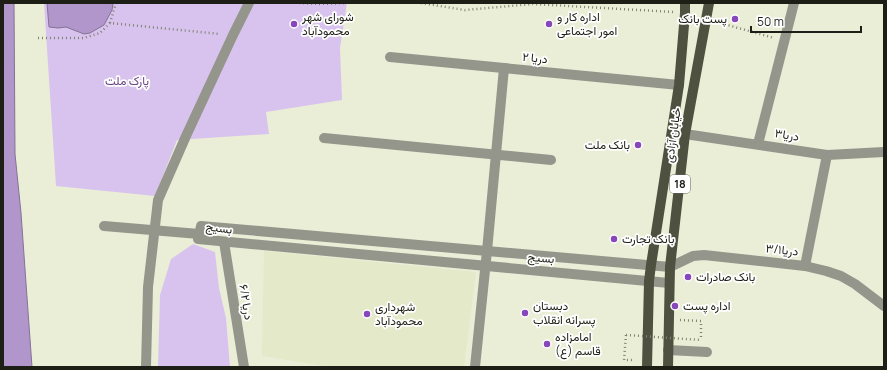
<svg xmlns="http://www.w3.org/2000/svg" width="887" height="370" font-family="Manrope,Vazirmatn,sans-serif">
<rect width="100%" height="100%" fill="#ebeed7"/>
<!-- built -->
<polygon fill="#e4e9c9" points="264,251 476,272 464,367 330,367 262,356"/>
<!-- green -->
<g fill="#d8c3ee">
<polygon points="44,3 347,3 340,48 342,100 266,112 269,134 177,140 155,196 56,186"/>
<polygon points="193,244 215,252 219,288 226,318 230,367 158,367 160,295 171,259"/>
</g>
<!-- water -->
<g fill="#b096cb" stroke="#847294">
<polygon points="3,3 14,3 15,154 21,213 32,367 3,367"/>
<polygon points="47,3 113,3 113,4 112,10 104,25 90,33 84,34 66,27 58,28 49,27"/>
</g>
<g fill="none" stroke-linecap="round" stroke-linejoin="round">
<!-- path -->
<g stroke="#818373" stroke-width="2.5" stroke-dasharray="1 3" stroke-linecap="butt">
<polyline points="299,3 319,4 347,3"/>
<polyline points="421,3 465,10 533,4 674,12"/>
<polyline points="717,22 774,38"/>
<polyline points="110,23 116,3"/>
<polyline points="38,38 84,38 100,33 110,23 220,34"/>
<polyline points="680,320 701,321 701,340"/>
<polyline points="626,335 624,360 635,360"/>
</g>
<!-- minor -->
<g stroke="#94968c" stroke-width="10">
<polyline points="390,57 679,85"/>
<polyline points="685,134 827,155 884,152"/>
<polyline points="324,138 551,160"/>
<polyline points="758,144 794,3"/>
<polyline points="104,226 199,234"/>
<polyline points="224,242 244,367"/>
<polyline points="805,266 827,155"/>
<polyline points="669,283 198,239 201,226 670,267 693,256 704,255 805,266 826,271 841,276 855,284 884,306"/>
<polyline points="668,350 707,352"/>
<polyline points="146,367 148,287 158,200 186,136 233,35 249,3"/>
<polyline points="475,367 487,251 504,68"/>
</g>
<!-- major -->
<g stroke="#4e5140" stroke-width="10">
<polyline points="647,367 649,281 651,265 679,85 685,13 685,3"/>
<polyline points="668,367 670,267 685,134 709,3"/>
</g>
<!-- path-bridge -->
<polyline stroke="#818373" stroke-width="2.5" stroke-dasharray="1 3" stroke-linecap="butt" points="626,335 701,340"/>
</g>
<!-- markers -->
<g fill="#8846bb" stroke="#fff" stroke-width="1.5">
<circle cx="735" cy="19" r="4"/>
<circle cx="294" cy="24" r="4"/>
<circle cx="549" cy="24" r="4"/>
<circle cx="638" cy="145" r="4"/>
<circle cx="614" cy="239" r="4"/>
<circle cx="688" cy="277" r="4"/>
<circle cx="675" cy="306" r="4"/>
<circle cx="525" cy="313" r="4"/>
<circle cx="367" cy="314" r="4"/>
<circle cx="547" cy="344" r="4"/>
</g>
<g text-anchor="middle" stroke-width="3.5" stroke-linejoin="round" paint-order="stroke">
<!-- shield labels -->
<rect fill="#fff" stroke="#61625b" stroke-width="1" x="670" y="175" width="20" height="18" rx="3"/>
<g font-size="11" font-weight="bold" fill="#1d1e15">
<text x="680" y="188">18</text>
</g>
<!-- poi labels -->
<g font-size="12" fill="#1d1e15" stroke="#fff" text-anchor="start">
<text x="302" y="21">شورای شهر<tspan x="302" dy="14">محمودآباد</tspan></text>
<text x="557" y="21">اداره کار و<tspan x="557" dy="14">امور اجتماعی</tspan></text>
<text x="727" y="23" text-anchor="end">پست بانک</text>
<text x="630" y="149" text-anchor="end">بانک ملت</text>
<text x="622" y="243">بانک تجارت</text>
<text x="696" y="281">بانک صادرات</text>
<text x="533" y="310">دبستان<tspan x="533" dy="14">پسرانه انقلاب</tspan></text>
<text x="683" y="310">اداره پست</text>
<text x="375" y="311">شهرداری<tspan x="375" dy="14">محمودآباد</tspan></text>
<text x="555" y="341">امامزاده<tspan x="555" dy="14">قاسم (ع)</tspan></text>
</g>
<!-- street labels -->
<g font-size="12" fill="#1d1e15" stroke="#fff">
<text transform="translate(535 58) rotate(6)" y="4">دریا ۲</text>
<text transform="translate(673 135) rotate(-82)" y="4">خیابان آزادی</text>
<text transform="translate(787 135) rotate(9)" y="4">دریا۳</text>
<text transform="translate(219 228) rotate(7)" y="4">بسیج</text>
<text transform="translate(782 250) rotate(6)" y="4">دریا۳/۱</text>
<text transform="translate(541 258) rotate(5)" y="4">بسیج</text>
<text transform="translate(246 302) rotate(81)" y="4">دریا ۶/۲</text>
</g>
<!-- park labels -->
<g font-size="12" fill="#674386" stroke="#fff">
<text x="127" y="85">پارک ملت</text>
</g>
</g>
<!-- border -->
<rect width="887" height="370" fill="none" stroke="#1d1e15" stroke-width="8"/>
<!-- scale -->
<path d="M751 26v6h110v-6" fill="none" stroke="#1d1e15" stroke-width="2"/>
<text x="757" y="26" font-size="12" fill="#1d1e15" stroke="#ffffff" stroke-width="3" paint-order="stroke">50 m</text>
</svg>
